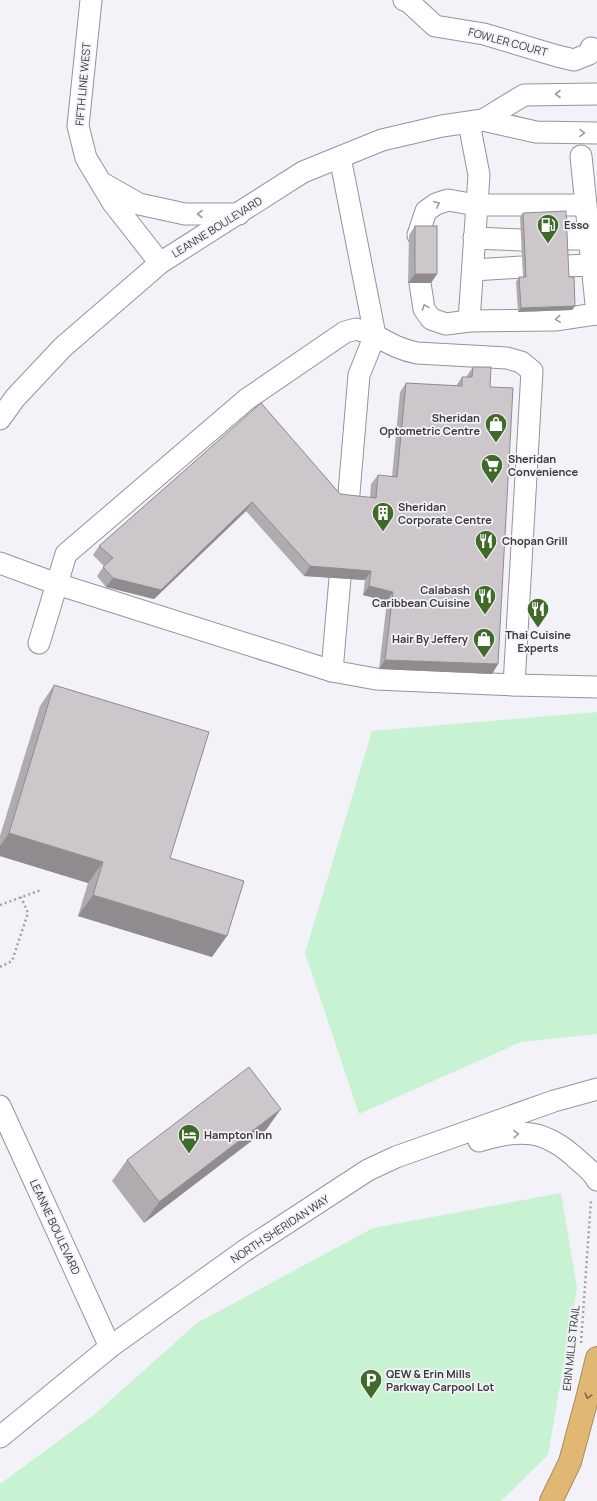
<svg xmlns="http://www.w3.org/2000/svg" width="597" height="1501" font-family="Manrope,sans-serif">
<rect width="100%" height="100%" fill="#f3f2f9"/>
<!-- green -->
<g fill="#c7f3d3">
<polygon points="597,712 597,1034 521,1042 359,1114 305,953 372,731"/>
<polygon points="561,1193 577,1288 548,1455 501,1501 0,1501 0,1484 95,1414 197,1323 373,1228"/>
</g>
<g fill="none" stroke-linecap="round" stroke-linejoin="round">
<!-- minor casing -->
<g stroke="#94949a" stroke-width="23">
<g id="minor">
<polyline points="91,0 78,126 86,158 113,203 160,263"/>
<polyline points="404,0 409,2 435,26 484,34 557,56 574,60 589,54 591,48"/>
<polyline points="483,120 536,132 597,133"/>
<polyline points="469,123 479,175 469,321"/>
<polyline points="581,156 597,314"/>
<polyline points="102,183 139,204 185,214 239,214"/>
<polyline points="418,235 426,211 436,204 448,200 476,205 586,205"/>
<polyline points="474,238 521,240"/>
<polyline points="563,239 590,239"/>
<polyline points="565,266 592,265"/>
<polyline points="473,270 522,267"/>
<polyline points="420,283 424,309 431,319 446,324 469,321 555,320 597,314"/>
<polyline points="0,419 15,398 63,347 160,263 303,172 382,140 442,126 483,120 524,95 597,94"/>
<path d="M0,563L57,584L332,671L376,679L514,685L532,371L521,362L507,358L417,353C401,350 389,344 375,335L340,157"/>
<polyline points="39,643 66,554 247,399 345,332 356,329 375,335 359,375 348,505"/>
<polyline points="332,671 340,578"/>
<polyline points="514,685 597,687"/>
<polyline points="0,1106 110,1347"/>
<path d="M479,1141C521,1128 545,1129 578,1160C585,1166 593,1172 597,1180"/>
<polyline points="0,1437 110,1347 244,1251 368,1170 396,1157 554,1101 597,1089"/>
</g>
</g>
<!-- highway casing -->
<g stroke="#a78c61" stroke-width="24">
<polyline id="highway" points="551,1501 570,1462 588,1395 597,1358"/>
</g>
<!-- path -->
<g stroke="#a2a2a6" stroke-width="2.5" stroke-dasharray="2 3" stroke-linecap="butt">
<polyline points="0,905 41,890"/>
<polyline points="0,967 12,961 28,913 21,897"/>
<polyline points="581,1343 591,1200"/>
</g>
<!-- minor -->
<use href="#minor" stroke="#fff" stroke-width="21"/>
<!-- highway -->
<use href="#highway" stroke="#e1b774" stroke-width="22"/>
</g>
<!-- wall -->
<g fill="#b0abaf">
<polygon points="523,213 569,277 575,306 572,310 518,312 516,282 519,277 523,277 520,217"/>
<polygon points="415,226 437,274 431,283 408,283 409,235"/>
<polygon points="473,367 490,387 498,664 492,674 379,669 387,601 363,595 365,580 304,576 246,511 154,599 106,587 97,576 104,566 93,555 99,546 261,403 340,494 370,498 371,484 378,475 392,477 400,392 406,383 456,386 462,377 466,377"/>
<polygon points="54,685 170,858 212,957 78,916 88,883 0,856 0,836 40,706"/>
<polygon points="266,1130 144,1223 112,1181 127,1160"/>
</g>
<!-- shaded-wall -->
<g fill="#908b8f">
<polygon points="415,274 437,274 431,283 408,283"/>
<polygon points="575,306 572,310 518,312 521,308"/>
<polygon points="252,502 246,511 154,599 106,587 113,578"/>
<polygon points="310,566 371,571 365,580 304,576"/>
<polygon points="369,586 393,592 387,601 363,595"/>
<polygon points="385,660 498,664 492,674 379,669"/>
<polygon points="9,833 103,862 88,883 0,856 0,846"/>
<polygon points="93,895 227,936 212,957 78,916"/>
<polygon points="281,1109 266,1130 144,1223 159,1202"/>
</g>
<!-- building -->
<g fill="#cdc7cc" stroke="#908b8f">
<polygon points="566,211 569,277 574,277 575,306 521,308 519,277 526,277 523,213"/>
<rect x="415" y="226" width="22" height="48"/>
<polygon points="473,367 491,367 490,387 513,388 498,664 385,660 393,592 369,586 371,571 310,566 252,502 161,590 113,578 103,567 113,558 99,546 261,403 340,494 376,498 378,475 397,477 406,383 462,386 462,377 472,377"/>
<polygon points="54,685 209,732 170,858 244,881 227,936 93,895 103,862 9,833"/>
<polygon points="249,1067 281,1109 159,1202 127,1160"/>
</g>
<!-- one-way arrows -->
<defs><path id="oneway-chevron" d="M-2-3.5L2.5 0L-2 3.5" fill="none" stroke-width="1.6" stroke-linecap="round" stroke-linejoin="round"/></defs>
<g stroke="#9d9d9e">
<use href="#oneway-chevron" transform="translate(558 94) rotate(180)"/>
<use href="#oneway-chevron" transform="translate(582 133) rotate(1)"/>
<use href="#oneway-chevron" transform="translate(437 204) rotate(-25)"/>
<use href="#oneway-chevron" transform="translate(200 214) rotate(180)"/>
<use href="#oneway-chevron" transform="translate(425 307) rotate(-110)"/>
<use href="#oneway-chevron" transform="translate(558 319) rotate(175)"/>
<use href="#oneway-chevron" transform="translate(516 1134) rotate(-2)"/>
</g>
<use stroke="#7d6d53" href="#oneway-chevron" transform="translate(588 1396) rotate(105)"/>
<!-- icons -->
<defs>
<g id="fuel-pin" transform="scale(1.15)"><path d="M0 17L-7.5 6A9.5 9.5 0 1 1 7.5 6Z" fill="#406a27" stroke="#f3f2f9"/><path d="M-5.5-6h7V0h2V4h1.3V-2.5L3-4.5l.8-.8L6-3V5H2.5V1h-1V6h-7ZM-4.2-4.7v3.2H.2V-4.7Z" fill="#fff"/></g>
<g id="shop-pin" transform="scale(1.15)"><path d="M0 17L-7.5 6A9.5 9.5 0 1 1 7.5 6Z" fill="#406a27" stroke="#f3f2f9"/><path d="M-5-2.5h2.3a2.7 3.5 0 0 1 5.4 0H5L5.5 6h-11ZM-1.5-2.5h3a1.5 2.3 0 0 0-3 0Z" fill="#fff"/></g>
<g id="supermarket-pin" transform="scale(1.15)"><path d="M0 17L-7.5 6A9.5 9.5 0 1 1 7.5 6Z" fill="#406a27" stroke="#f3f2f9"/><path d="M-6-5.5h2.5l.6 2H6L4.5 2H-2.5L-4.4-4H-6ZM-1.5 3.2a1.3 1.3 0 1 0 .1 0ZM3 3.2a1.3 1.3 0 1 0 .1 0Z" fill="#fff"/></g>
<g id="building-pin" transform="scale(1.15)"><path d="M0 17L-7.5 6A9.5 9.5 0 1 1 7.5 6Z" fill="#406a27" stroke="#f3f2f9"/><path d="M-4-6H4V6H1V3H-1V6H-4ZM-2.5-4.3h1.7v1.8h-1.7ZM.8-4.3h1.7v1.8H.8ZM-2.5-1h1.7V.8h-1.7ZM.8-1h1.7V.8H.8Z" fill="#fff"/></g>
<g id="restaurant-pin" transform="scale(1.15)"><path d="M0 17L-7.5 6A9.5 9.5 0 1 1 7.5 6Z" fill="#406a27" stroke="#f3f2f9"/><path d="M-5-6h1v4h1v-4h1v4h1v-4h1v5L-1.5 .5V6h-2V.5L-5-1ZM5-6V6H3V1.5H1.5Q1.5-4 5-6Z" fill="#fff"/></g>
<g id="hotel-pin" transform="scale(1.15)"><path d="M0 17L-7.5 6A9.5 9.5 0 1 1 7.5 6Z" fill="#406a27" stroke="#f3f2f9"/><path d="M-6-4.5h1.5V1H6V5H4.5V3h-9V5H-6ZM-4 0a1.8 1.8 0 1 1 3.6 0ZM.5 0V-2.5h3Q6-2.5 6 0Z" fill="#fff"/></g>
<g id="parking-pin" transform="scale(1.15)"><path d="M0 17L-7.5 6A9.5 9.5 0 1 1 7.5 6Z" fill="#406a27" stroke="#f3f2f9"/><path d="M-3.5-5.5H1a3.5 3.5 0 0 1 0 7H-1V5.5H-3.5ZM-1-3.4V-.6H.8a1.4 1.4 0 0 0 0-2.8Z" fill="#fff"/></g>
</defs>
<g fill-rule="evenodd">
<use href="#fuel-pin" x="548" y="225"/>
<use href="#shop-pin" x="496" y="424"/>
<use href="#supermarket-pin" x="492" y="465"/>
<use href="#building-pin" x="383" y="513"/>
<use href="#restaurant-pin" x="486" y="541"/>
<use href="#restaurant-pin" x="485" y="596"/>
<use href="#restaurant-pin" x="538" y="609"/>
<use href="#shop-pin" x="484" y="639"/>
<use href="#hotel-pin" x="189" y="1135"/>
<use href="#parking-pin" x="371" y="1380"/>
</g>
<g text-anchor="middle" stroke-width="3.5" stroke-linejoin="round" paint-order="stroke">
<!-- street labels -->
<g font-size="11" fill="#3b3b3d" stroke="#f3f2f9">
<text transform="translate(508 42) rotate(15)" y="4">FOWLER COURT</text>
<text transform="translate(83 84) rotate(-85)" y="4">FIFTH LINE WEST</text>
<text transform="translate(217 227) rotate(-32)" y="4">LEANNE BOULEVARD</text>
<text transform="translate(55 1227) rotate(65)" y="4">LEANNE BOULEVARD</text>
<text transform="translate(280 1229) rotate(-33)" y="4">NORTH SHERIDAN WAY</text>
<text transform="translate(571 1348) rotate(-84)" y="4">ERIN MILLS TRAIL</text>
</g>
<!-- poi labels -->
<g font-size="11" font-weight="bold" fill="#3b3b3d" stroke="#f3f2f9" text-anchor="start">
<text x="564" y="229">Esso</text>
<text x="480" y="422" text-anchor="end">Sheridan<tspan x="480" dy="13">Optometric Centre</tspan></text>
<text x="508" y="463">Sheridan<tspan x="508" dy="13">Convenience</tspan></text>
<text x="398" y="511">Sheridan<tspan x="398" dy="13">Corporate Centre</tspan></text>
<text x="502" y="545">Chopan Grill</text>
<text x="470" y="594" text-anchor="end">Calabash<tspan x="470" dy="13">Caribbean Cuisine</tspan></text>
<text x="538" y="639" text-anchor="middle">Thai Cuisine<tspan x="538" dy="13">Experts</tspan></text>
<text x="468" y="643" text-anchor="end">Hair By Jeffery</text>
<text x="204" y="1139">Hampton Inn</text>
<text x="386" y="1378">QEW &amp; Erin Mills<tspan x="386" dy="13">Parkway Carpool Lot</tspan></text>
</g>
</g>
</svg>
